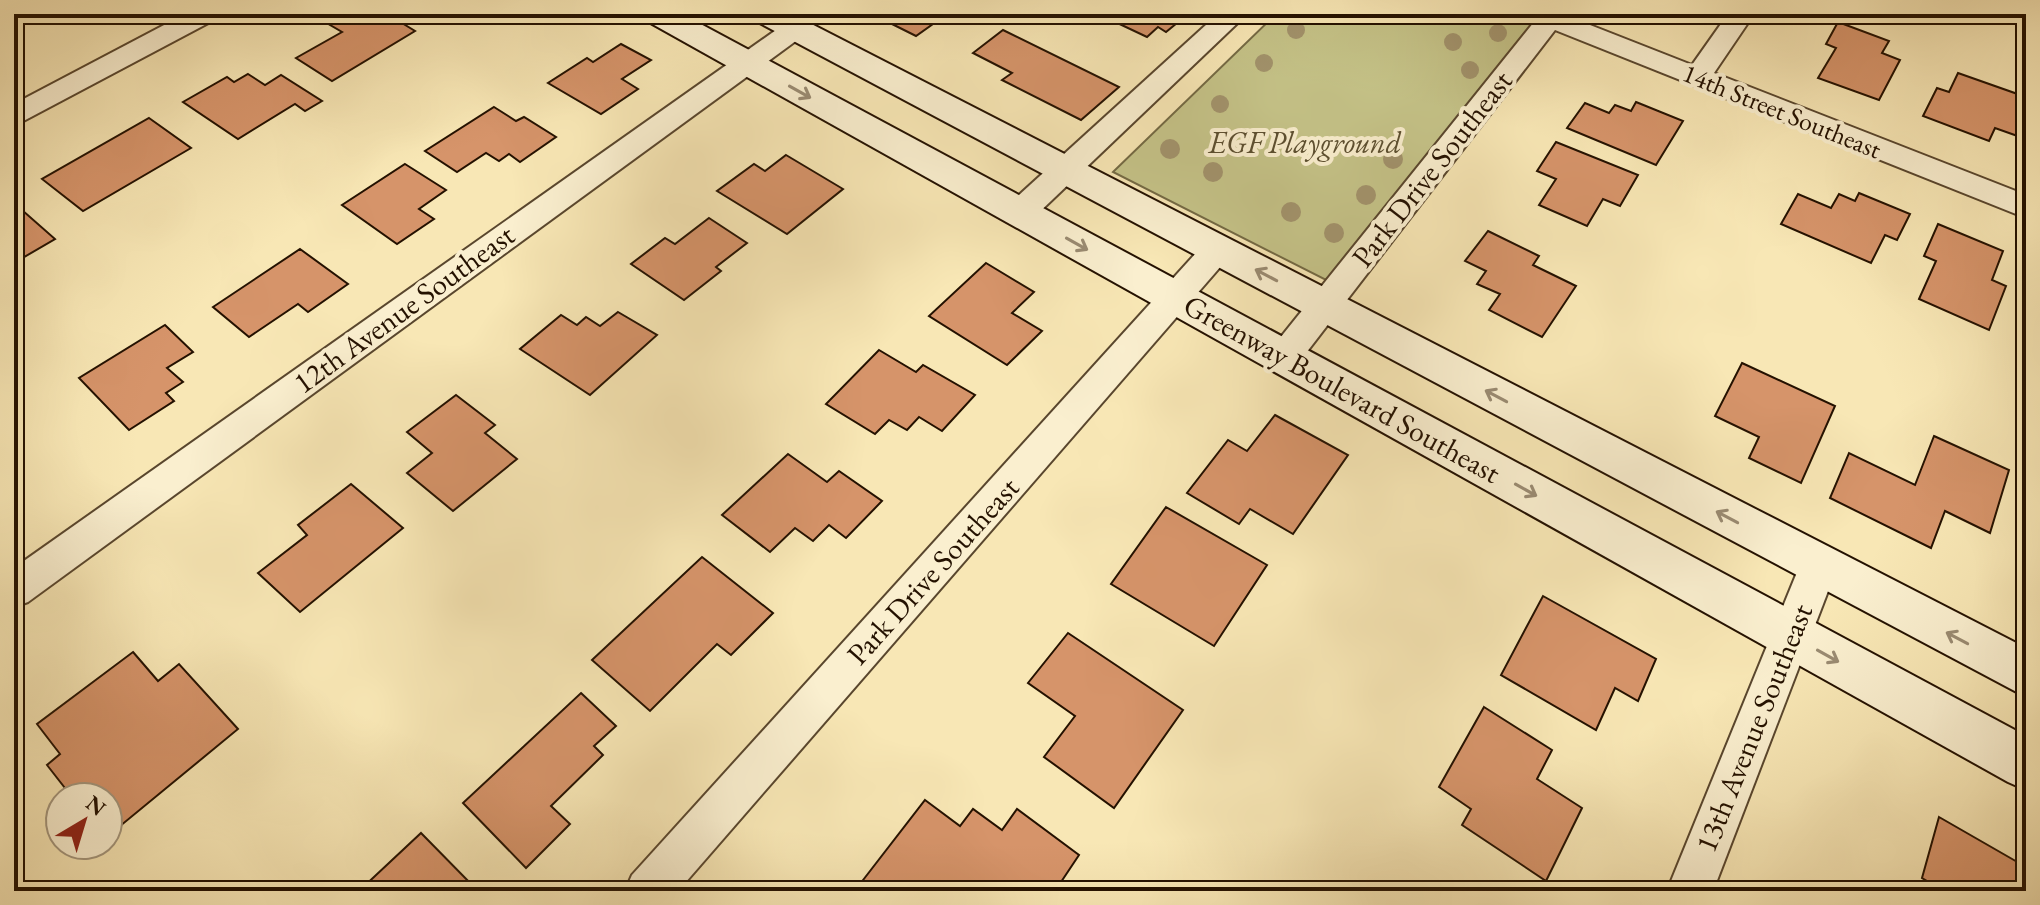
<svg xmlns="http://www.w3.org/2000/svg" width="2040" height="905" font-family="'EB Garamond',serif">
<rect width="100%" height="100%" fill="#f8e7b5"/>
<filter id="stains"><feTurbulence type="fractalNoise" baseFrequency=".0025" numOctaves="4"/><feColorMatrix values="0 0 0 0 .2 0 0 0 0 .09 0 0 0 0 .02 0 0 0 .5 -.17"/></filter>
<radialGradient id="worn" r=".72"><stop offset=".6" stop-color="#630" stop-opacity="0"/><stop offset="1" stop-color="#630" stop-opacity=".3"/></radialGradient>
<!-- green -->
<polygon fill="#c5c388" stroke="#746a44" stroke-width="2" points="1276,14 1503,14 1536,27 1336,285 1113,172"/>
<!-- building -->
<g fill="#d6946a" stroke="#241100" stroke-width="2">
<polygon points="339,14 387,14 415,31 332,81 296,58 342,32 325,22"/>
<polygon points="889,14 947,14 916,36 882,19"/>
<polygon points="1119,14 1188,14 1166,32 1158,27 1147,37 1111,20"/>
<polygon points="1661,14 1693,14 1686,23"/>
<polygon points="1838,22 1889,41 1882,53 1900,60 1879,100 1818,78 1836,48 1826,44"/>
<polygon points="1003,30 1119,87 1081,120 1002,80 1012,73 973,53"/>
<polygon points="621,44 651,60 622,79 638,89 601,114 548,83 587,58 593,62"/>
<polygon points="1958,73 2026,97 2023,108 2026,109 2026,139 1995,128 1989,141 1923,116 1937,88 1949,92"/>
<polygon points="248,74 265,85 281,75 322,101 305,111 295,104 238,139 183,102 227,77 234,82"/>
<polygon points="1636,102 1683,121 1656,165 1567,128 1585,103 1609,113 1615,105 1631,111"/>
<polygon points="494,107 516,121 524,117 556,137 520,162 509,154 499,161 486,153 457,172 425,151"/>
<polygon points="149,118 191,148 83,211 42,179"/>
<polygon points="1556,142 1638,175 1620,206 1603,199 1587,226 1539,205 1556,179 1537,171"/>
<polygon points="786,155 843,189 787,234 717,191 754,164 765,171"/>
<polygon points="405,164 446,190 419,209 434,219 397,244 342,205"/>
<polygon points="1859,193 1910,214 1897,240 1885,235 1871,263 1781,224 1798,194 1831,208 1839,194 1855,201"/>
<polygon points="14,203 55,239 14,263"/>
<polygon points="709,218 747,243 716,267 721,271 684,300 631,264 665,238 675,244"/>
<polygon points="1938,224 2003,251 1992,280 2006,286 1989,330 1919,299 1936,261 1924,256"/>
<polygon points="1488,231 1539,256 1533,265 1576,286 1542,337 1489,310 1500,294 1477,284 1486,271 1465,261"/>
<polygon points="300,249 348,284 308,312 298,304 249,337 213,307"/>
<polygon points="986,263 1034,292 1012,313 1042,331 1007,365 929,316"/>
<polygon points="618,312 657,335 590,395 520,349 561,315 577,325 586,317 600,326"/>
<polygon points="165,325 193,352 167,368 183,382 166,393 174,401 129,430 79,378"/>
<polygon points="879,350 916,372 923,365 975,395 942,431 919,417 907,430 889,420 875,434 826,404"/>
<polygon points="1742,363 1835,406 1801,483 1749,458 1759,437 1715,416"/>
<polygon points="456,395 495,425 485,433 517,459 453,511 407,473 432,453 407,432"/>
<polygon points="1275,415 1348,455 1293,534 1250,509 1239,524 1187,493 1228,440 1247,451"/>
<polygon points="1934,436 2009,470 1990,533 1945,511 1931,548 1830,498 1849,453 1915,485"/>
<polygon points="788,454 827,482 839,471 882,501 846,538 829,525 813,541 795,528 770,552 722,515"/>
<polygon points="351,484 403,528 300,612 258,573 307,535 298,525"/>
<polygon points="1166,507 1267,565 1214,646 1111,584"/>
<polygon points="702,557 773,613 731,655 717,644 650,711 592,660"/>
<polygon points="1543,596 1656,659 1638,701 1615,688 1596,730 1501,675"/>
<polygon points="1068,633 1183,710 1114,808 1044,757 1075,716 1028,683"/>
<polygon points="133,652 158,681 179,664 238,729 108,836 108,797 72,797 47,765 60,754 37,724"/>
<polygon points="581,693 616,726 594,746 603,755 551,806 570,824 526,868 463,803"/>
<polygon points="1484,707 1552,750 1537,779 1582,808 1546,881 1462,825 1471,809 1439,787"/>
<polygon points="925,800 960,826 973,809 1002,830 1017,809 1079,855 1055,891 869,891 860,884"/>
<polygon points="1939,817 2026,867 2026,891 1944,891 1922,878"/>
<polygon points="421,833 478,891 359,891"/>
</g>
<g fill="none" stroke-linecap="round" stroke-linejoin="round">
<!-- street casing -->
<g stroke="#59462d" stroke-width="4">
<g id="street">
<polygon points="185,14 218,14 214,20 14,126 14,104"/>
<polygon points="1218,14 1247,14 1031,220 1020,223 1009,220 1005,212 1009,204"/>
<polygon points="1525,14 1562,14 1692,65 1728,14 1754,14 1714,73 2026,195 2026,218 1555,30 1296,366 1284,370 1272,366 1267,357 1272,348 1534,22"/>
<polygon points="795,21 804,23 808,29 804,35 28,602 14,607 14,568 786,23"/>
<polygon points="1217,238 1228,242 1233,250 1228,258 678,891 625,891 632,875 1206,242"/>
<polygon points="1819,548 1833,553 1838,565 1713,891 1667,891 1800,565 1805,553"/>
</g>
</g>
<!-- secondary casing -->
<g stroke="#241100" stroke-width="4">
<g id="secondary">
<polygon points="642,14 682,14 2026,736 2026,790 2008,782 647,21"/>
<polygon points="751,14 792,14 2026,648 2026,697 756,21"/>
</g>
</g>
<!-- street -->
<use href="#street" fill="#faefcf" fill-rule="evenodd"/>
<!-- secondary -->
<use href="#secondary" fill="#faefcf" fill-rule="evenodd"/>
</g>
<!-- trees -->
<g fill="#a2936c">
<circle cx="1296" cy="30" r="9"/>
<circle cx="1498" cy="33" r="9"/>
<circle cx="1453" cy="42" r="9"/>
<circle cx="1264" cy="63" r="9"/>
<circle cx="1470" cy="70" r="9"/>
<circle cx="1220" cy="104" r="9"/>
<circle cx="1170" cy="149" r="10"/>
<circle cx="1393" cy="159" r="10"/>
<circle cx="1213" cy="172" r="10"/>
<circle cx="1366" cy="195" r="10"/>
<circle cx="1291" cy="212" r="10"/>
<circle cx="1334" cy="233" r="10"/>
</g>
<!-- one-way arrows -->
<defs><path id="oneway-shaft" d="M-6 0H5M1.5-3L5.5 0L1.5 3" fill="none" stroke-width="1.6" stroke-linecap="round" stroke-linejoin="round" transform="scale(2)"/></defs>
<g stroke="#9a8b72">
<use href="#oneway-shaft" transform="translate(800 92) rotate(29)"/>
<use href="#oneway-shaft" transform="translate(1077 244) rotate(29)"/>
<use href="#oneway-shaft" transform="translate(1266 275) rotate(-152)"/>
<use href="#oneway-shaft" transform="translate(1496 396) rotate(-152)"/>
<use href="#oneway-shaft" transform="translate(1526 490) rotate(29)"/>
<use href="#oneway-shaft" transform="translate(1727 517) rotate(-152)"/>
<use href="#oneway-shaft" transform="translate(1957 638) rotate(-152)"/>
<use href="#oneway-shaft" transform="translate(1828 656) rotate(29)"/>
</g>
<g text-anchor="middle" stroke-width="8" stroke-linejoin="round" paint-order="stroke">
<!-- far-street labels -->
<g font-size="26" fill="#241100" stroke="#faefcf">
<text transform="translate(1782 111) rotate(22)" y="9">14th Street Southeast</text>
</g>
<!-- park labels -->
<g font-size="30" font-style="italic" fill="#5c4f30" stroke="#faefcf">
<text x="1305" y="153">EGF Playground</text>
</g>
<!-- street labels -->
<g font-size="30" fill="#241100" stroke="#faefcf">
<text transform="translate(1432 169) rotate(-52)" y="10">Park Drive Southeast</text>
<text transform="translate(404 309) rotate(-36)" y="10">12th Avenue Southeast</text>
<text transform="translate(1342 389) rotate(29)" y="10">Greenway Boulevard Southeast</text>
<text transform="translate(933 571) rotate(-48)" y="10">Park Drive Southeast</text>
<text transform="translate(1754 728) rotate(-68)" y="10">13th Avenue Southeast</text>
</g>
</g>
<!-- margin -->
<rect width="2040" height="905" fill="none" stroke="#f8e7b5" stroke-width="48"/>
<rect x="16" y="16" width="2008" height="873" fill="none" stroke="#241100" stroke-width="4"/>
<rect x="24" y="24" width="1992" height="857" fill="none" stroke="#241100" stroke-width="2"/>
<!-- north arrow -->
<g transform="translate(84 821) rotate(38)"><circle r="38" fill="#faefcf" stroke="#a4967c" stroke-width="2"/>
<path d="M0-6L14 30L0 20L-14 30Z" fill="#8f2418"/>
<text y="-12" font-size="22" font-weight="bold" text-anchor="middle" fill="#241100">N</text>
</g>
<rect width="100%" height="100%" filter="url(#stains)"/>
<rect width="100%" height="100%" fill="url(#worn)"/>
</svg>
